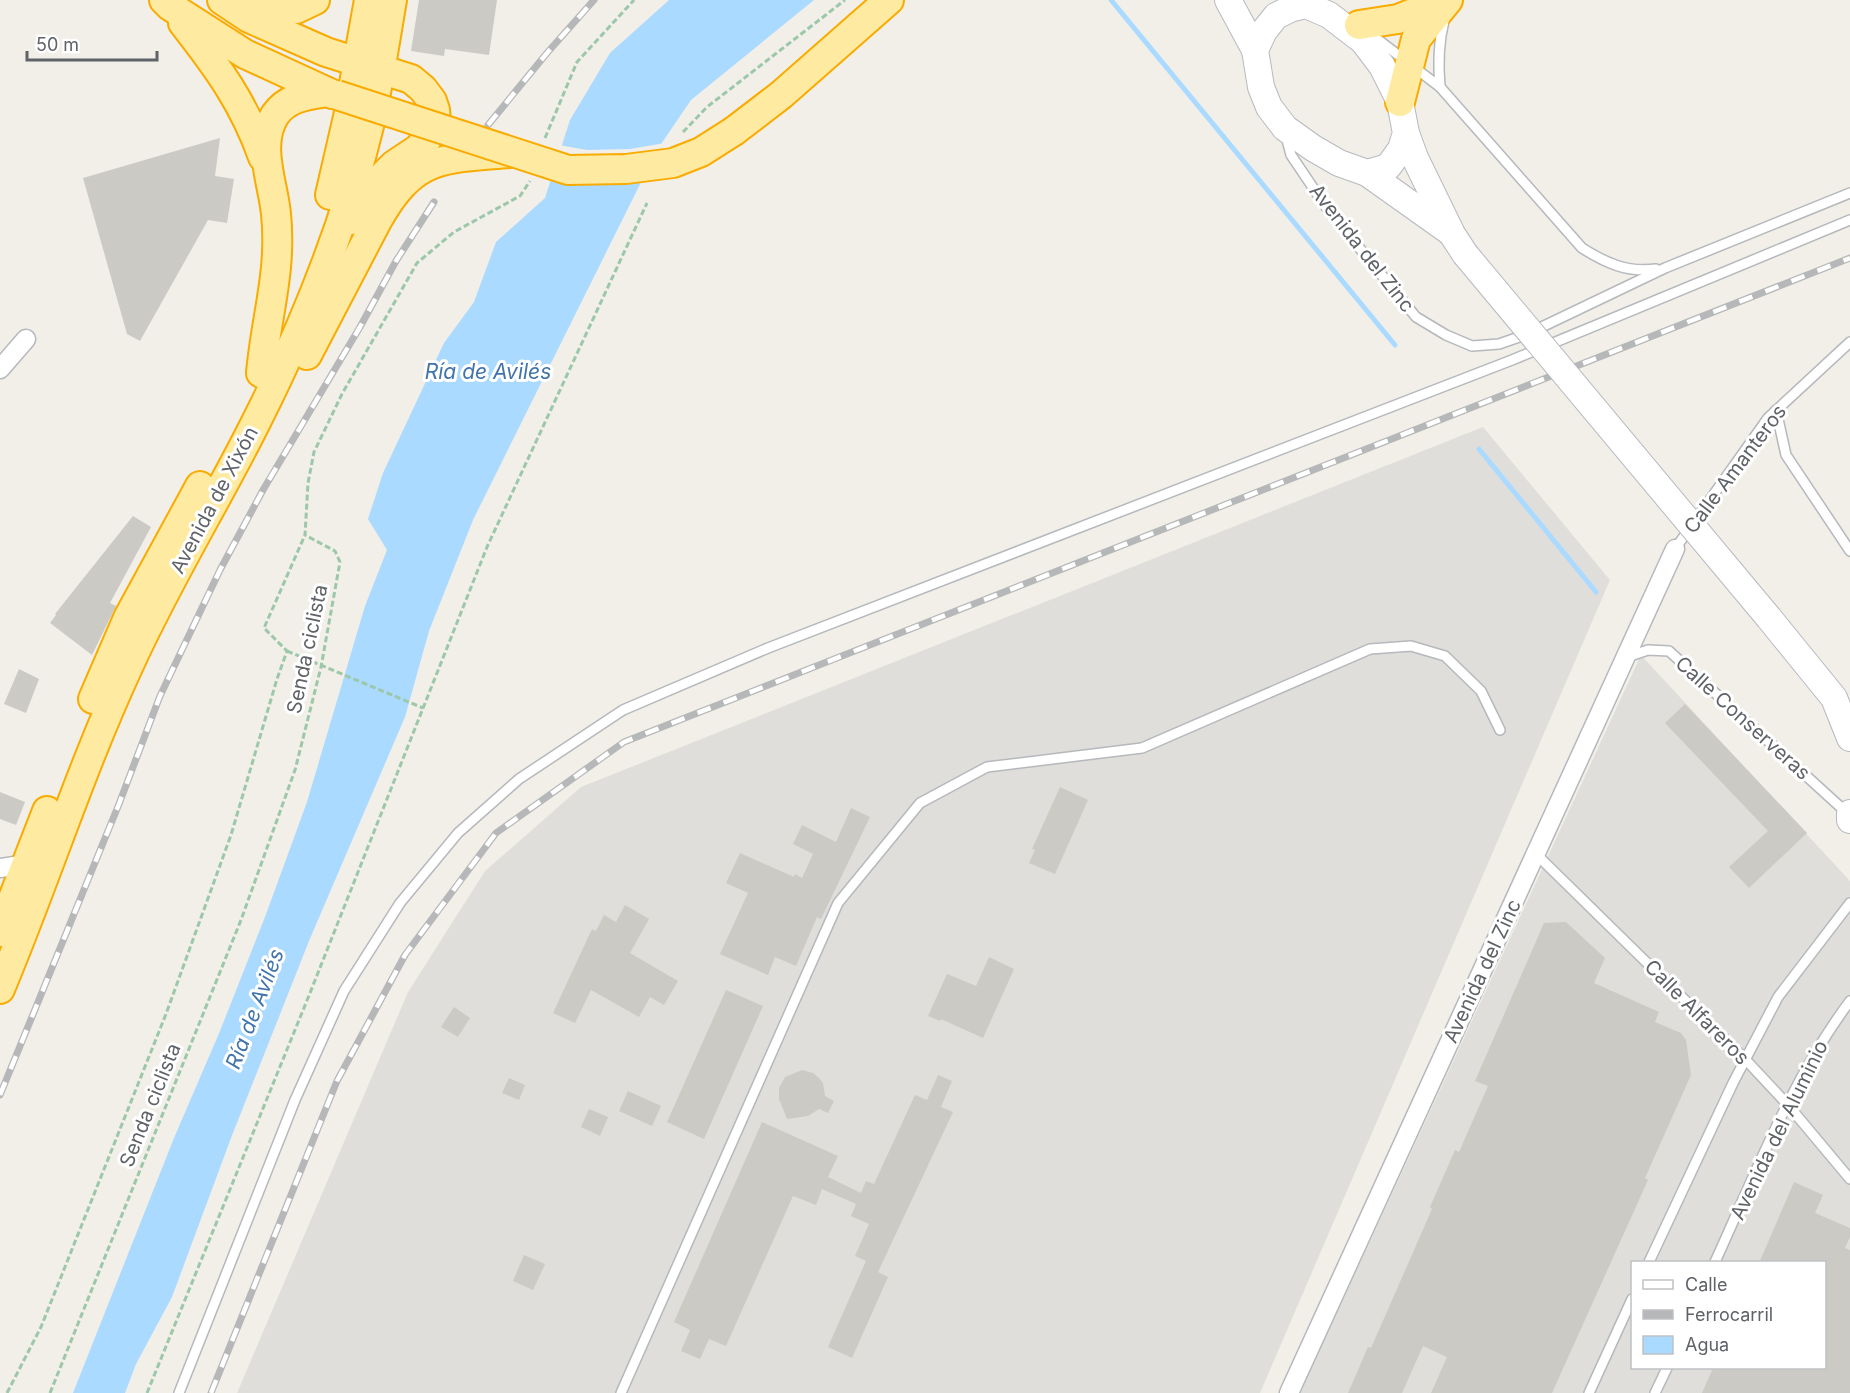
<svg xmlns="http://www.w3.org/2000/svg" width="1850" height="1393" font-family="Inter,sans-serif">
<rect width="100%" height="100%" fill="#f1efe8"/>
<!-- industrial -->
<g fill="#e0deda" fill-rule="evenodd">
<polygon points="1483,427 1610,580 1260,1393 237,1393 408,992 485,871 581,787"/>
<path d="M1641,655L1850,881V1393H1300ZM1632,1262H1824V1368H1632Z"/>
</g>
<!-- water -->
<polygon fill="#aadaff" points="669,0 814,0 691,100 657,150 473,520 429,631 405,717 309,941 231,1138 172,1297 136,1364 125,1393 73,1393 174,1138 220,1031 265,917 307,802 365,606 387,550 368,519 383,473 444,343 474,302 496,242 545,198 570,120 610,53"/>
<!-- pier -->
<polygon fill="#f1efe8" points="665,143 659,152 548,178 559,145 587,150 630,149"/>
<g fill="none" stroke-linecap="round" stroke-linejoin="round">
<!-- stream -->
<g stroke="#aadaff" stroke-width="5">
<polyline points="1111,0 1395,345"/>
<polyline points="1479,449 1596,592"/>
</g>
</g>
<!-- building -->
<g fill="#cccac5">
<polygon points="419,0 497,0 489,55 445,49 444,56 411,51"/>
<polygon points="220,138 215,176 234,179 227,223 208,220 140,341 127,334 83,178"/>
<polygon points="133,516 151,527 110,603 116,606 92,655 50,623 56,615 55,614"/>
<polygon points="19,669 39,679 26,713 4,704"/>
<polygon points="1685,704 1807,833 1749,888 1729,867 1768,831 1665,723"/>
<polygon points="1060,787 1088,800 1055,874 1029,863 1035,850 1032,849"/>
<polygon points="0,792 25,802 16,825 0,819"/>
<polygon points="851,808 870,817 821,919 817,917 796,966 775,957 768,975 720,954 748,893 726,883 740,853 794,877 795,874 802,878 813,854 793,844 802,825 836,842"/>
<polygon points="625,905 649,919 630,953 678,981 664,1005 650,997 639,1017 591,990 575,1023 553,1013 592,929 596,931 604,915 616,922"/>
<polygon points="1566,922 1605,958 1594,983 1659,1012 1655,1022 1681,1033 1686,1040 1691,1075 1645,1178 1648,1180 1552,1393 1431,1393 1447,1357 1423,1346 1402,1393 1348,1393 1368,1347 1371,1348 1432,1209 1430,1207 1455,1150 1459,1152 1488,1086 1475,1081 1544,923"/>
<polygon points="989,957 1014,969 983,1038 941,1019 940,1021 928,1016 947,974 976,986"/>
<polygon points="726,990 763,1006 704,1139 667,1122"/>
<polygon points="454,1007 470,1018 458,1037 441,1027"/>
<polygon points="802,1070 813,1073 819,1078 823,1083 825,1096 834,1101 828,1113 819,1109 808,1116 787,1119 779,1099 779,1088 785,1077"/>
<polygon points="938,1075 952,1081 941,1107 953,1112 878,1272 888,1277 852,1358 828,1347 866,1261 855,1256 869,1224 851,1216 856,1204 822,1189 816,1205 793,1196 726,1346 709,1339 700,1359 681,1351 690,1330 674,1322 762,1122 838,1156 828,1177 861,1193 866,1181 874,1184 915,1095 927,1100"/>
<polygon points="509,1078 525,1085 519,1100 502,1093"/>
<polygon points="628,1091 661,1106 652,1126 619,1111"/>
<polygon points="589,1109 608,1117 600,1136 581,1127"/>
<polygon points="1794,1182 1823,1195 1815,1213 1850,1228 1850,1237 1845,1248 1850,1250 1850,1393 1702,1393 1713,1368 1824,1368 1824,1263 1759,1263"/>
<polygon points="524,1255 545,1264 533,1290 513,1281"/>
</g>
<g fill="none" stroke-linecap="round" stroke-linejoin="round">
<!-- service casing -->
<g stroke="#b5b8bc" stroke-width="12">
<g id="service">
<path d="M1368,32L1440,87L1582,248C1606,263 1627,273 1656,269"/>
<path d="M1440,87C1438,64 1438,44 1444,21"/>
<polyline points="1286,136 1291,155 1326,207 1416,317 1446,335 1472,346 1499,344 1525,335 1665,268 1850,193"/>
<polyline points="1776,410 1786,455 1850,551"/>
<polyline points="1675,549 1768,418 1850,342"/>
<polyline points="1627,657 1648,650 1669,651 1847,813"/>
<polyline points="1536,854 1745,1059 1788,1105 1850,1179"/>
<polyline points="1649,1262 1733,1083 1778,997 1850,903"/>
<path d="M1715,1262C1755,1175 1792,1078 1850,1001"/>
<polyline points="179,1393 295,1100 344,991 400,903 458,833 519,779 623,710 768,648 1512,360 1850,220"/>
<polyline points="621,1393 838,903 920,803 987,767 1142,748 1370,649 1411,646 1445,656 1481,691 1500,730"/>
<polyline points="1589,1393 1632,1299"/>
<polyline points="1655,1393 1667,1368"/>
</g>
</g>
<!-- minor casing -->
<g stroke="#b5b8bc" stroke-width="21">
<g id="minor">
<polyline points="0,369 26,339"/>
<polyline points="0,868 27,864"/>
<polyline points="1289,1393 1675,549"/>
</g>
</g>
<!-- secondary casing -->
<g stroke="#b6babf" stroke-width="28">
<g id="secondary">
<polyline points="1228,0 1255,50"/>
<polyline points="1406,133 1401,149 1388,167 1367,173 1339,163 1313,148 1285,128 1269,107 1261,87 1255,50 1264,31 1276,16 1290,9 1306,5 1329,15 1363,41 1382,66 1400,102 1406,133 1415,158 1452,234 1465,254"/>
<polyline points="1367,173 1450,232"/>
<polyline points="1769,618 1834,698 1850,738"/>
<polyline points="1850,813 1850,820"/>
</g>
</g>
<!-- trunk casing -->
<g stroke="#f9ab00" stroke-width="32">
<g id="trunk">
<polyline points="164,0 170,6 245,54 332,94"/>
<polyline points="222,0 249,18 326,52 411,79 423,89 432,101 435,110 436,121 427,139 418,149 394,165 376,183 351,220"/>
<polyline points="236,2 254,7 296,9 315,0"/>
<path d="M183,23C218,68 244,103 263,157"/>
<polyline points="1359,25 1398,19 1446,0"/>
<polyline points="1400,102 1416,39 1448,0"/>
<polyline points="734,131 781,95 889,0"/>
<polyline points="330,195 348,117 369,0"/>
<path d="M307,355L377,221C414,155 441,159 510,153"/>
<path d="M261,373C266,317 282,271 276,214C273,182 256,145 275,115C287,97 308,95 327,92"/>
<polyline points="93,699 128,618 200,486"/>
<polyline points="0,932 47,811"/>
<path d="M0,989C45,882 80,770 129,665C167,581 215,504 256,422C304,327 345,226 370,122C379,81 385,41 392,0"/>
</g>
</g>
<!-- path -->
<g stroke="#9cc7a9" stroke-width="3" stroke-dasharray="6 3" stroke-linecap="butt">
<polyline points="683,132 707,107 845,0"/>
<polyline points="545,138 577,62 634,0"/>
<polyline points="287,651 423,708"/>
<polyline points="7,1393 41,1327 166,1014 231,835 277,679 287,651 264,628 305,535"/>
<polyline points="50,1393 241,920 295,770 321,667 340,562 335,551 305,535 308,483 314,452 342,394 417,263 454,232 520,196 530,181"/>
<polyline points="147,1393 308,998 487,547 647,203"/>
</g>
<!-- service -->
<use href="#service" stroke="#fff" stroke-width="9"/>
<!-- minor -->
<use href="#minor" stroke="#fff" stroke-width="18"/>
<!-- secondary -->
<use href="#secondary" stroke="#fff" stroke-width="26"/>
<!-- trunk -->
<use href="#trunk" stroke="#feeaa1" stroke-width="28"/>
<!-- rail casing -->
<g stroke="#b6b7b8" stroke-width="7">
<g id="rail">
<polyline points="488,125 547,53 594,0"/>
<polyline points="0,1095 119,804 160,696 220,570 263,490 360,327 396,261 434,202"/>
<polyline points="211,1393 337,1081 405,955 496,833 624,742 1850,258"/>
</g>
</g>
<!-- rail -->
<use href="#rail" stroke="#fff" stroke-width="4.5" stroke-dasharray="14" stroke-linecap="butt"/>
<!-- secondary-bridge casing -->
<g stroke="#b6babf" stroke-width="28" stroke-linecap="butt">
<polyline id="secondary-bridge" points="1465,254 1769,618"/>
</g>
<!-- trunk-bridge casing -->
<g stroke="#f9ab00" stroke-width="32" stroke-linecap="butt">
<polyline id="trunk-bridge" points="337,95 568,170 626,169 673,163 701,152 734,131"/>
</g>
<!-- secondary-bridge -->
<use href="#secondary-bridge" stroke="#fff" stroke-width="26"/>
<!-- trunk-bridge -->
<use href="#trunk-bridge" stroke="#feeaa1" stroke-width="28"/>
</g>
<g text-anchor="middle" stroke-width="6" stroke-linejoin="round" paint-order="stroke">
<!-- street labels -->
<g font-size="20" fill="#5f6368" stroke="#fff">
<text transform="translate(1362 248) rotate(52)" y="7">Avenida del Zinc</text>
<text transform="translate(1735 469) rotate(-53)" y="7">Calle Amanteros</text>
<text transform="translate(214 500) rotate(-62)" y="7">Avenida de Xixón</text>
<text transform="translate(307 649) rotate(-78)" y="7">Senda ciclista</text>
<text transform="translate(1743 718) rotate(42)" y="7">Calle Conserveras</text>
<text transform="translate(1482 971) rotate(-65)" y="7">Avenida del Zinc</text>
<text transform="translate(1697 1012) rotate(45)" y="7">Calle Alfareros</text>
<text transform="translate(150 1105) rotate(-68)" y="7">Senda ciclista</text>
<text transform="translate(1779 1130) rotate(-64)" y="7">Avenida del Aluminio</text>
</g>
<!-- water labels -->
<g font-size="21" font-style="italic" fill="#4174aa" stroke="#fff">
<text x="488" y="379">Ría de Avilés</text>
<text transform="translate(255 1009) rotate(-69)" y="7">Ría de Avilés</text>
</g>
</g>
<!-- legend -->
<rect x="1631" y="1261" width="195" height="108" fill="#ffffff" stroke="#bfc1c3" stroke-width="1.5"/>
<rect x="1643" y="1280" width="30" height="9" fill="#ffffff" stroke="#bfc1c3" stroke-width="1.5"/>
<text x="1685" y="1291" font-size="18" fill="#5f6368">Calle</text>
<rect x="1643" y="1310" width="30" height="9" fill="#b6b7b8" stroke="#bfc1c3" stroke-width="1.5"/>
<text x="1685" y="1321" font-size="18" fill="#5f6368">Ferrocarril</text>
<rect x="1643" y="1336" width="30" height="18" fill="#aadaff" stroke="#bfc1c3" stroke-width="1.5"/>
<text x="1685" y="1351" font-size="18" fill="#5f6368">Agua</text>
<!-- scale -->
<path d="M27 51v9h130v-9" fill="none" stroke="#5f6368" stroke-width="3"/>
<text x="36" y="51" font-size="18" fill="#5f6368" stroke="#ffffff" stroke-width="4.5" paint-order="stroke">50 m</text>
</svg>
